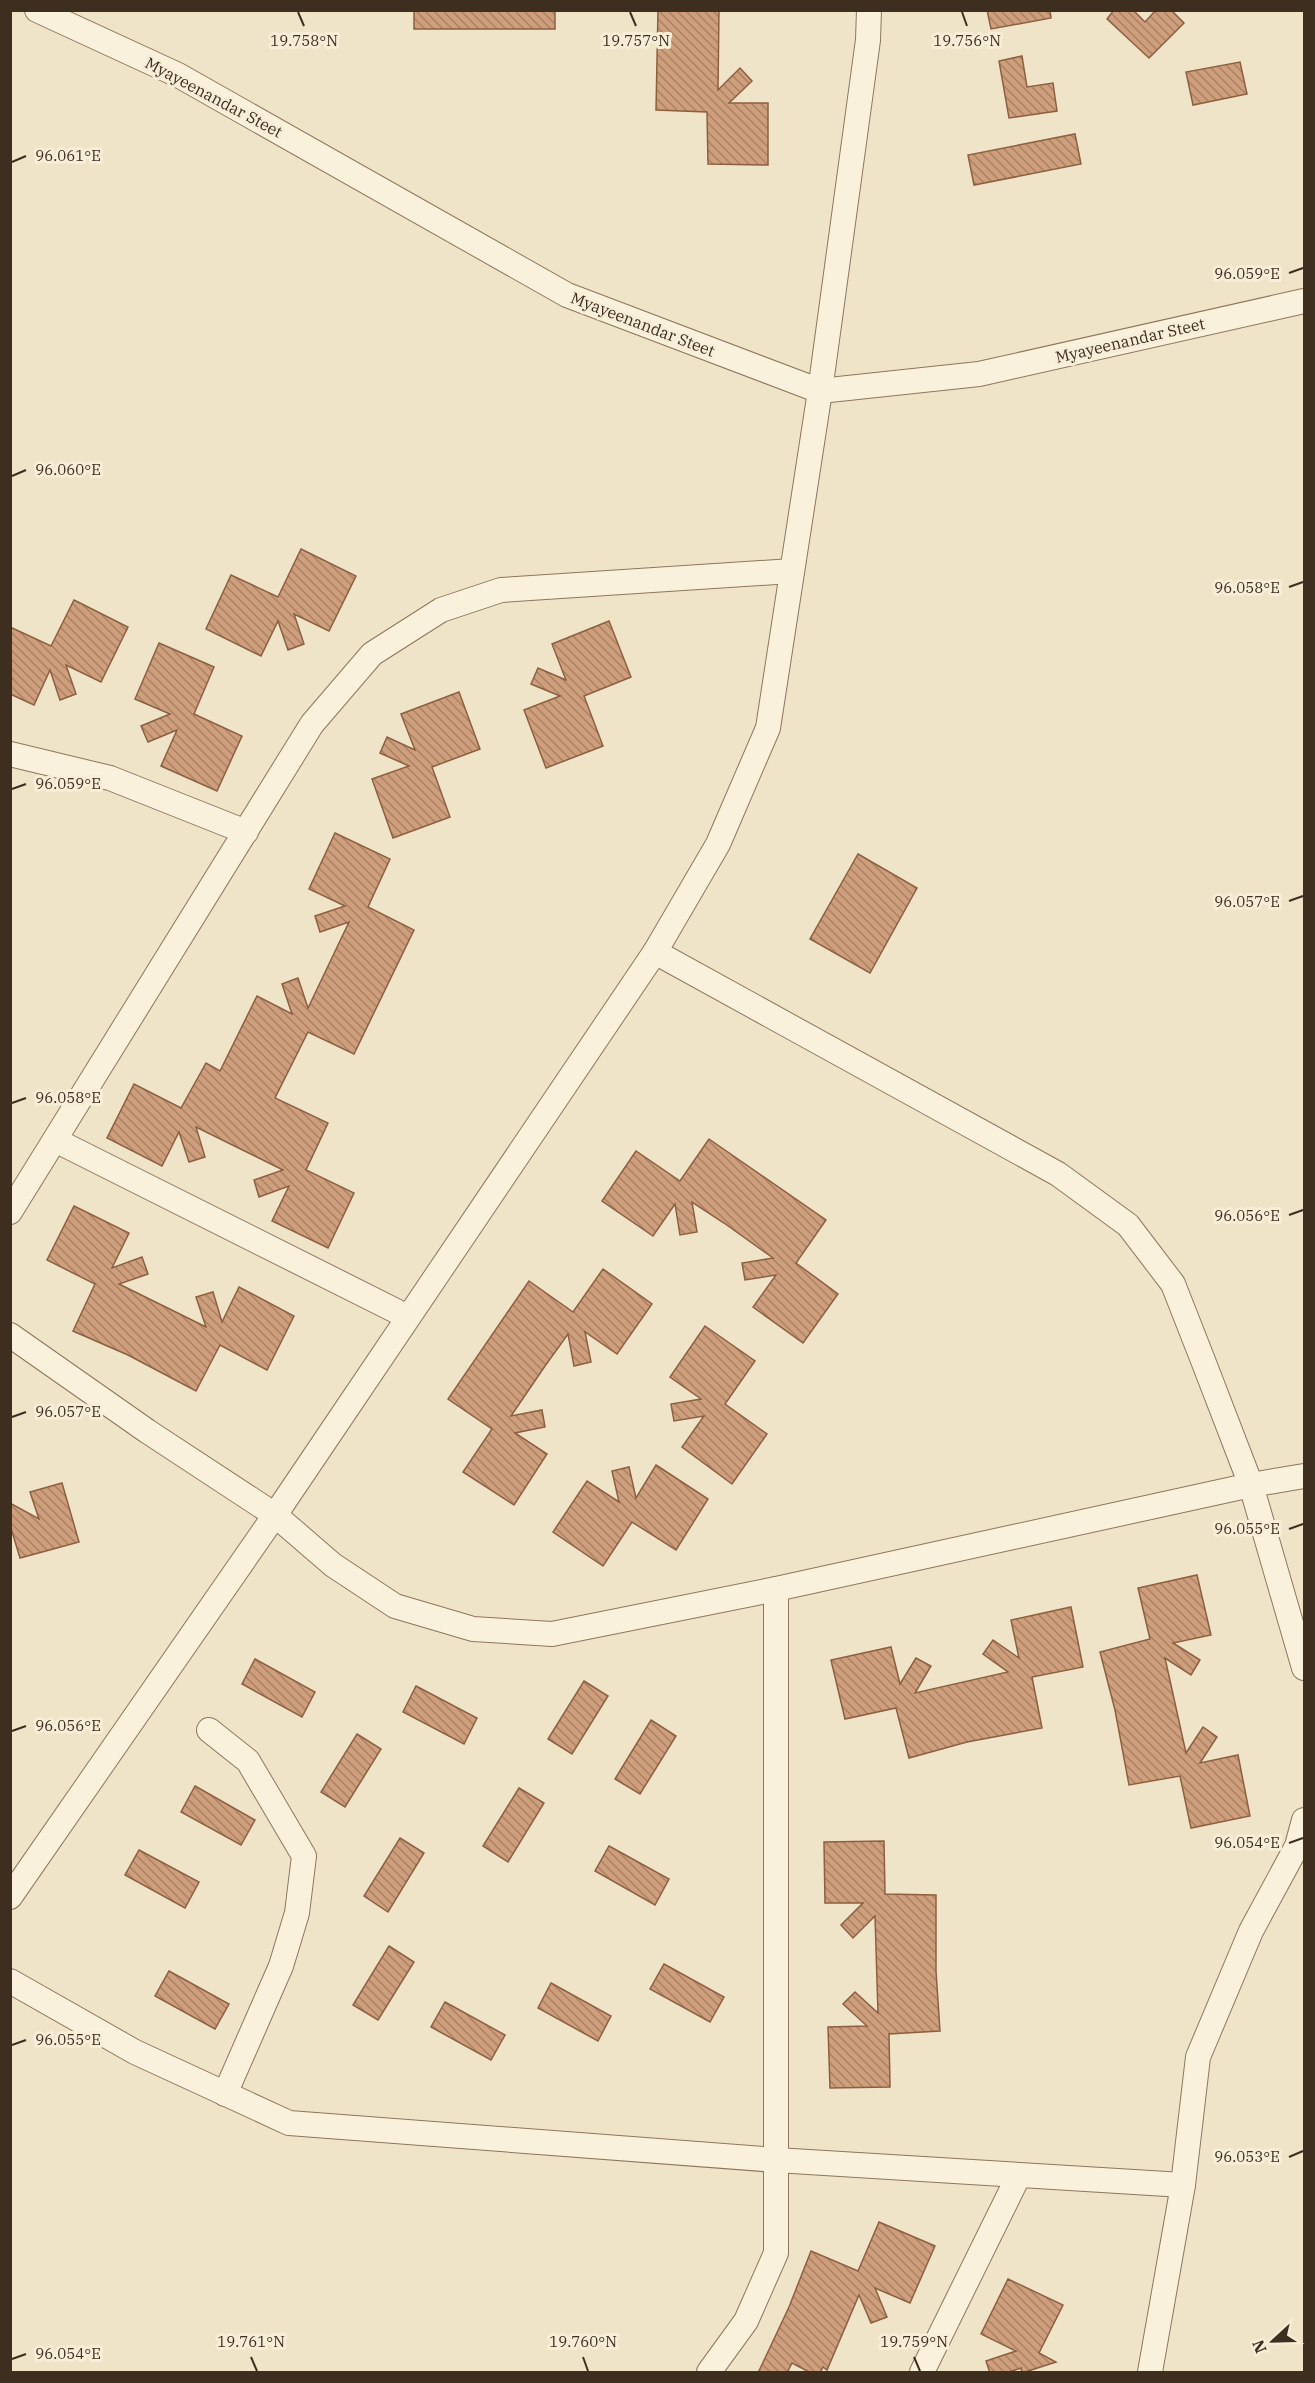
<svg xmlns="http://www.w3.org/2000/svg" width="1315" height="2383" font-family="'IBM Plex Serif',serif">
<defs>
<pattern id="building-back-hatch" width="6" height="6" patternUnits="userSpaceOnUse" patternTransform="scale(1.5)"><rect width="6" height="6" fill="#cf9f7d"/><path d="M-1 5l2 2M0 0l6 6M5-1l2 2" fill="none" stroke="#a98266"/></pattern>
</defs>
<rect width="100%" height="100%" fill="#f0e4c8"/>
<!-- building -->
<g fill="url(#building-back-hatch)" stroke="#8d5f41" stroke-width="1.5">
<rect x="414" y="10" width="141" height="19"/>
<polygon points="658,10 719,10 718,90 740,68 752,81 729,103 768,103 768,165 708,164 707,112 656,110"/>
<polygon points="987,10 1050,10 1051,18 991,29"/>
<polygon points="1114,10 1133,10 1145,22 1156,10 1171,10 1184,23 1149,58 1107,19"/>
<polygon points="1022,56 1027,87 1053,83 1057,111 1009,118 999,61"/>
<polygon points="1240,62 1247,94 1193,105 1186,72"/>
<polygon points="1075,134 1081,164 974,185 968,155"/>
<polygon points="301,549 356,576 329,631 294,614 304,644 288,650 278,621 261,656 206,629 231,575 278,597"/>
<polygon points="74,600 128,627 101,682 66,665 76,694 60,700 50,670 34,705 10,694 10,627 51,646"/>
<polygon points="609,621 631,677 584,696 603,746 546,768 524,710 560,696 531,684 538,668 566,680 552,644"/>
<polygon points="159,643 214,667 194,714 242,736 217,791 161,766 177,730 148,742 141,726 170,714 135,699"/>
<polygon points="459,692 480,749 432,767 450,817 393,838 372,779 409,766 380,753 387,737 415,750 401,714"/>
<polygon points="335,833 390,859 368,907 414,930 354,1054 308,1032 275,1098 328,1123 306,1170 354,1193 328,1248 272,1221 289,1186 259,1197 254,1180 283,1170 196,1127 205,1157 189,1162 179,1132 162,1166 107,1138 134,1084 181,1108 206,1063 220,1071 257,996 292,1014 282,984 298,978 308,1008 349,922 320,932 315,916 345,906 309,889"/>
<polygon points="858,854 917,888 870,973 810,939"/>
<polygon points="709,1139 826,1220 796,1263 838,1294 803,1343 753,1307 776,1275 745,1280 742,1263 773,1258 724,1223 692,1202 697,1232 680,1235 675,1204 653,1236 602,1201 636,1151 680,1181"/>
<polygon points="74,1206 129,1233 112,1268 142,1257 148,1274 119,1284 206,1327 196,1297 213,1292 222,1322 239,1287 294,1316 267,1370 220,1345 196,1391 128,1355 73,1331 95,1284 47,1260"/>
<polygon points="603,1269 652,1304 617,1354 585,1332 591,1362 574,1366 568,1334 545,1366 511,1416 542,1410 545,1427 515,1433 547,1454 514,1505 463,1472 492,1429 448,1399 529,1281 573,1312"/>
<polygon points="705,1326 755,1361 725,1404 767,1434 732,1484 682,1447 704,1416 674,1421 671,1404 701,1399 670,1377"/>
<polygon points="656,1465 708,1499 676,1550 632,1522 603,1566 553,1532 587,1481 619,1502 612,1471 629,1467 636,1498"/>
<polygon points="62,1483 79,1542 20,1558 10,1525 10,1503 39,1519 30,1492"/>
<polygon points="1197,1575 1211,1635 1173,1643 1200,1660 1191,1675 1165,1658 1186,1753 1203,1727 1217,1737 1200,1763 1238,1755 1250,1816 1191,1828 1180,1776 1129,1785 1115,1710 1100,1652 1150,1639 1138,1588"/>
<polygon points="1071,1607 1083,1667 1032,1677 1042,1728 967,1742 909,1758 896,1708 845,1719 831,1660 891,1647 900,1684 916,1658 931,1666 915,1693 1008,1672 983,1654 993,1640 1019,1658 1011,1620"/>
<polygon points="255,1659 315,1692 302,1717 242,1684"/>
<polygon points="584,1681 608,1696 572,1754 548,1739"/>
<polygon points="416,1686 477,1718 464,1744 403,1712"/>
<polygon points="651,1720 676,1736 640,1794 615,1779"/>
<polygon points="357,1734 381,1749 345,1807 321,1792"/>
<polygon points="195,1786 255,1820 241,1845 181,1812"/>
<polygon points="519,1788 544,1803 508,1862 483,1846"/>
<polygon points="400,1838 424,1853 388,1912 364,1896"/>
<polygon points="884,1841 885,1894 936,1895 936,1971 940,2031 889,2034 890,2087 830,2088 828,2027 867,2026 843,2004 855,1992 878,2013 875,1916 853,1938 841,1925 863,1903 825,1903 824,1842"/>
<polygon points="609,1846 669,1879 655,1905 595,1871"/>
<polygon points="139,1850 199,1882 185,1908 125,1875"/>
<polygon points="389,1946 414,1962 378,2020 353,2005"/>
<polygon points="664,1964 724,1997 710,2022 650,1989"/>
<polygon points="169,1971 229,2004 215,2029 155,1996"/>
<polygon points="551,1983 611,2016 598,2041 538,2008"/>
<polygon points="445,2002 505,2035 491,2060 431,2027"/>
<polygon points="879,2222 935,2246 910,2303 875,2288 887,2317 871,2323 859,2295 827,2370 823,2367 820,2373 811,2373 792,2363 787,2373 758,2373 789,2307 811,2251 858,2271"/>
<polygon points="1008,2279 1063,2305 1039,2353 1056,2362 1022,2373 1021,2368 1006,2373 990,2373 986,2361 1016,2351 981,2334"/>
</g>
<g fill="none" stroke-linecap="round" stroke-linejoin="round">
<!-- minor casing -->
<g stroke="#8d765c" stroke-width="26">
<g id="minor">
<polyline points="37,10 178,75 567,295 820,391 979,374 1304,301"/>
<polyline points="10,754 110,778 246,832"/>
<polyline points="655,952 1058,1174 1128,1225 1173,1284 1204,1363 1251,1485 1304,1668"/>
<polyline points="55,1140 408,1317"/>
<polyline points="10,1212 312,724 372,654 441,610 501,590 792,571"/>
<polyline points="10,1335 147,1431 275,1515 333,1565 395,1606 473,1629 552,1634 776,1589 1251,1485 1304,1476"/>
<polyline points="209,1730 248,1761 304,1856 297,1913 281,1966 225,2094"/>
<polyline points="10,1897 275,1515 655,952 718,844 768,728 820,391 868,40 869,10"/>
<polyline points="10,1981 135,2052 289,2123 776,2160 1183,2185"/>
<polyline points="709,2372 746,2321 776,2253 776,1589"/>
<polyline points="922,2372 1019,2175"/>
<polyline points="1150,2372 1183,2185 1198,2057 1251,1931 1297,1846 1304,1820"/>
</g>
</g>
<!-- minor -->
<use href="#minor" stroke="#faf1dc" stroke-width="24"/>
</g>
<!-- ticks -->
<path fill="none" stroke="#3d2e20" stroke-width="2" d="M298,12L304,26M630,12L636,26M962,12L967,26M12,162L26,156M1289,273L1303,268M12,476L26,470M1289,587L1303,582M12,789L26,784M1289,901L1303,896M12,1103L26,1098M1289,1215L1303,1210M12,1417L26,1412M1289,1529L1303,1524M12,1731L26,1726M1289,1843L1303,1838M12,2045L26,2040M1289,2157L1303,2151M251,2357L257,2371M583,2357L588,2371M914,2357L920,2371M12,2359L26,2354"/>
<g text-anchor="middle" stroke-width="6" stroke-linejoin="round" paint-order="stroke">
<!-- street labels -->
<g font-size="16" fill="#3d2e20" stroke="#f7eed8">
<text transform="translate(214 97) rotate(28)" y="6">Myayeenandar Steet</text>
<text transform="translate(643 324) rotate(21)" y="6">Myayeenandar Steet</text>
<text transform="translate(1130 340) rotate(-13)" y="6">Myayeenandar Steet</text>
</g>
</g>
<g font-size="15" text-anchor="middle" fill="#3d2e20" stroke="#f7eed8" stroke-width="6" stroke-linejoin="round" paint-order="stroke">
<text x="304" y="46">19.758°N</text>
<text x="636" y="46">19.757°N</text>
<text x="967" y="46">19.756°N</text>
<text x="68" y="161">96.061°E</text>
<text x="1247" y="279">96.059°E</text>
<text x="68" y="475">96.060°E</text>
<text x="1247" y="593">96.058°E</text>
<text x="68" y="789">96.059°E</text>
<text x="1247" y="907">96.057°E</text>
<text x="68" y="1103">96.058°E</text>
<text x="1247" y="1221">96.056°E</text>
<text x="68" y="1417">96.057°E</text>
<text x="1247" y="1534">96.055°E</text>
<text x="68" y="1731">96.056°E</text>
<text x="1247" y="1848">96.054°E</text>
<text x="68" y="2045">96.055°E</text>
<text x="1247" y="2162">96.053°E</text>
<text x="251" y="2347">19.761°N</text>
<text x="583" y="2347">19.760°N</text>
<text x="914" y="2347">19.759°N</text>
<text x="68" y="2359">96.054°E</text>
</g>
<!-- border -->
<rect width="1315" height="2383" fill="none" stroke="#3d2e20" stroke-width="24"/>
<!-- north arrow -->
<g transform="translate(1273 2341) rotate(248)" stroke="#f7eed8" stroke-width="4.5" paint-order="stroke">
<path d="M0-4.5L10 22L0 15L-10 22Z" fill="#3d2e20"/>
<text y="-9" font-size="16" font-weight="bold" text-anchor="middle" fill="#3d2e20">N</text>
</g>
</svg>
